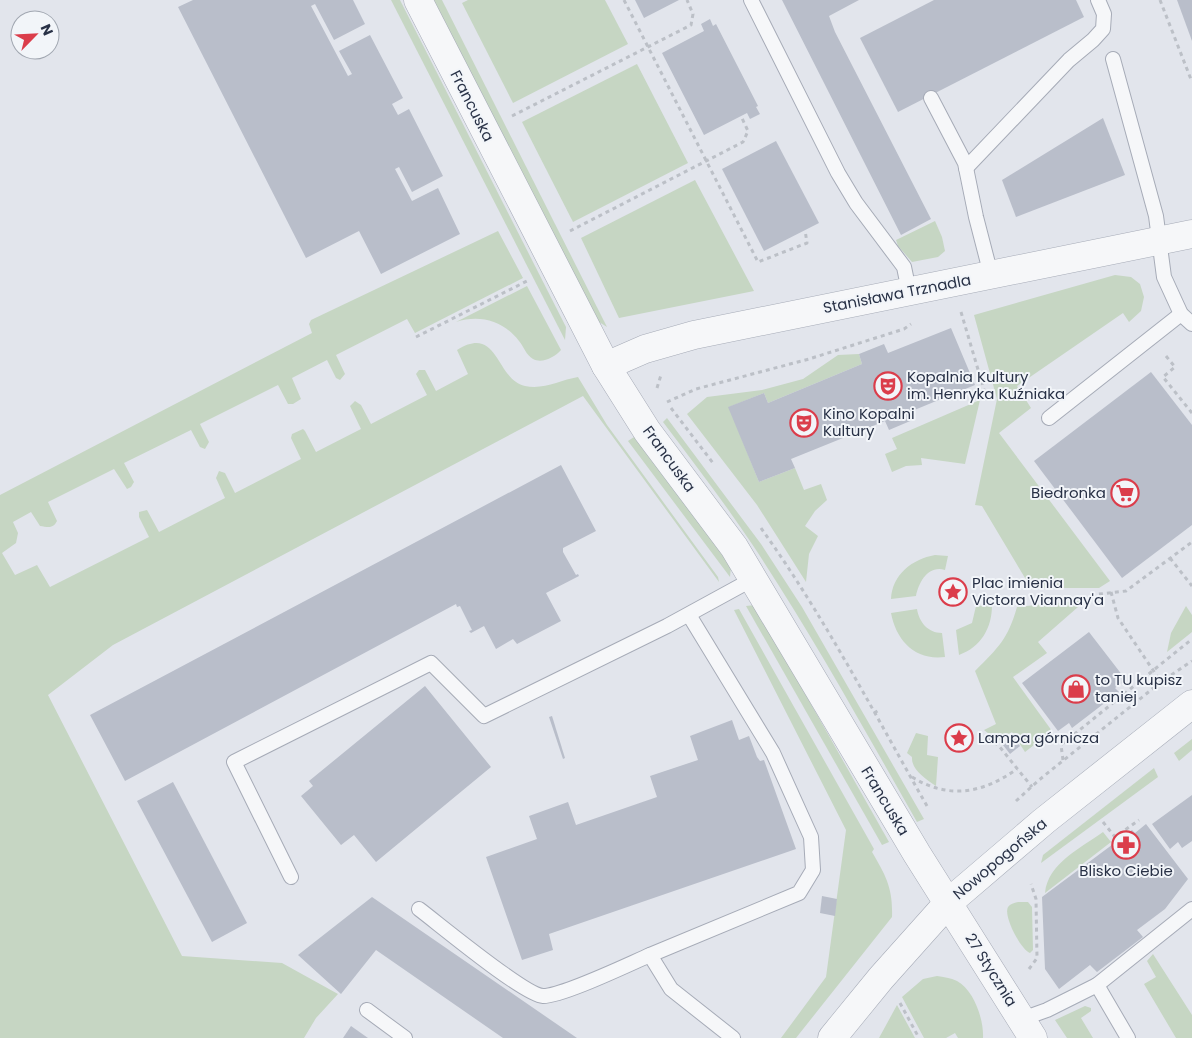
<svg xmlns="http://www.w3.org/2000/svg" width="1192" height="1038" font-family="Poppins,sans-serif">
<rect width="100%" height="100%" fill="#e2e5ec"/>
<!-- green -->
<g fill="#c6d6c3">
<polygon points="391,0 400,0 566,327 565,340"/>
<polygon points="433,0 442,0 607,327 596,320"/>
<polygon points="468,0 605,0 628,44 513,103 462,3"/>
<polygon points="637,64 688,163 573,222 522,122"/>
<polygon points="695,180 754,291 619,318 581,238"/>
<polygon points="935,221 942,237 945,251 938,257 912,262 898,246 896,240"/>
<path d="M498,231L523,278L415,333L407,319L336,355L345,374L340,380L336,378L327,360L292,378L301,399L293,404H288L278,385L200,424L209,442L205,449L200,447L191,430L124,463L134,482L131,487L127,489L114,469L48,502L57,521C53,529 48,527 40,526L31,512L13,522L18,533L16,543L2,553L15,575L37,565L50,587L149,537L139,517V512L147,510L159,532L225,498L216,478L219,471L225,473L235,493L301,459L291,438L292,434L303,429L305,431L316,452L361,429L350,406L355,401L361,405L371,424L427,395L416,374L419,370H425L436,391L468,374L457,350C499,324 495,379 525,386C544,390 560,380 578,377L607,425L718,577L719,582L583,396L113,645L48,695L182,956L282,963L338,994L316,1018L304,1038H0V495L312,333L309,324L311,320Z"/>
<polygon points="1115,275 1131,277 1140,284 1144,297 1141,311 1129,322 1123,313 1017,386 1031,408 999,433 1110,581 1099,588 1031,588 982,506 975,505 997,399 974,315"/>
<path d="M527,286L561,350C555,357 542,364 533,359C526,355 524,347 519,341C504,321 480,314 456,322Z"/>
<polygon points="859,354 862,364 768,403 764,393 729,407 759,482 795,468 804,490 821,484 827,500 815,511 805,526 818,536 809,554 806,582 757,505 687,414 707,397 762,390 803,379 838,355"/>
<polygon points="980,400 965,464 921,458 922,465 906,466 892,472 885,454 897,449 892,438"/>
<path d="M667,418L761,544L802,607L924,819L917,822C864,729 812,634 752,544C724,502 693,462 663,422Z"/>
<polygon points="634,437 710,536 731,567 730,577 628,441"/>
<path d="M935,555L948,556L945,570C928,565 919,582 916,596L891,599C892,575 912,559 935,555Z"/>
<path d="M1086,600L1038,642L1047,653L1013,677L1052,731L1025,752L1012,732L998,741L984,730L996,724L975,671C998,648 1008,639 1017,607Z"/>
<polygon points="755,605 889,842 882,845 746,606"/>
<path d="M992,605C992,628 981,647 959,655L956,630L972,623L976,606Z"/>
<polygon points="1186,606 1192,615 1192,632 1167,652 1171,633"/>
<path d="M739,609L874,849L872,852C886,876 893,888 892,917L796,1038H781L826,977L846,830L734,610Z"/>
<path d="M917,609C919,622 928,633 942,633L945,657C915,661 896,640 891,613Z"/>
<path d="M916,733L928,736L927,755L938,757L936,786C926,779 911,770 912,757L907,753Z"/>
<polygon points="1192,739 1192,750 1179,761 1174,753"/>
<polygon points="1154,768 1158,777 1041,863 1043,855"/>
<path d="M1103,832L1111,842L1045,893C1048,863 1081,848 1103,832Z"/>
<path d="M1018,902H1028L1032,907L1033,950L1030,953C1021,950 1003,916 1008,907C1010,904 1014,903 1018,902Z"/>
<polygon points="1153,954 1192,1015 1192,1038 1176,1038 1144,984 1156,977 1147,961"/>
<path d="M937,976C943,977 951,978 957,981C974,990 984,1020 983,1038H958L955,1033L946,1038H924L902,997L923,979Z"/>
<polygon points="897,1005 915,1038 879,1038"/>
<polygon points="1085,1006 1091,1008 1091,1011 1081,1018 1093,1038 1067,1038 1055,1020"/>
</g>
<!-- building -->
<g fill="#b9beca">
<polygon points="193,0 353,0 365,24 334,40 315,4 311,6 348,76 352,74 339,51 370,35 403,98 392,104 398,115 409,109 443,176 412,192 399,167 395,169 412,201 438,188 460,234 381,274 359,231 306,258 178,7"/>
<polygon points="635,0 679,0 644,18"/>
<polygon points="782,0 859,0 829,16 835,32 931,219 901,235"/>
<polygon points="934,0 1076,0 1084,17 898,112 860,38"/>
<polygon points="1177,0 1192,0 1192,41"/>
<polygon points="710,19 713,26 716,24 758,106 756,107 760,114 750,119 747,113 704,135 662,53 704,31 701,24"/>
<polygon points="1103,118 1125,175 1016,217 1002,180"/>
<polygon points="776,141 819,223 764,251 722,169"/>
<polygon points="951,328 975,385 912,411 915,419 889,430 885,421 791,459 795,468 759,482 728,407 764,393 768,403 862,364 859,354 884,344 888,353"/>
<polygon points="1151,372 1192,425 1192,525 1122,578 1034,461"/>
<polygon points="561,465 596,531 563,548 563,552 576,575 578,574 579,576 546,593 561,621 517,644 513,639 496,649 484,626 471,633 469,631 472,630 460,606 457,607 456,604 125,781 90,715"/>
<polygon points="1089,632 1126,680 1115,688 1119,692 1072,728 1069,723 1058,731 1022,683"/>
<polygon points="425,686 491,767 376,862 354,835 341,845 301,796 313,786 309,781"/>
<polygon points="552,716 565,758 563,759 549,717"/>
<polygon points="732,720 739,740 749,736 757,757 760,761 764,760 796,849 549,934 553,950 522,960 486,857 537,839 529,816 568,802 576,825 657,797 650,776 698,760 690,736"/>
<polygon points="1014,738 1020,746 1010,754 1003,745"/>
<polygon points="173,782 247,923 212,942 137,801"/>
<polygon points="1192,795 1192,841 1182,848 1178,842 1170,849 1152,824"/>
<polygon points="1146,824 1188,879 1165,909 1137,930 1143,937 1097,972 1090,965 1059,989 1045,969 1042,897 1132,830 1135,833"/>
<polygon points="822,896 837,899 835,916 820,913"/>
<polygon points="372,897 577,1038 503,1038 376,950 341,994 298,955"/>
<polygon points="351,1026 368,1038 343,1038"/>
</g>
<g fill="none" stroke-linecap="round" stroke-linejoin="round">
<!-- service casing -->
<g stroke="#a6abb7" stroke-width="16">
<g id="service">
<polyline points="751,0 838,173 856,203 904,267 909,291"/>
<polyline points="1113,59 1156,216 1164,277 1181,314 1192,324"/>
<polyline points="931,98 965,163 976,217 991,275"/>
<polyline points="966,168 1069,60 1093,40 1103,29 1104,14 1098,0"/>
<polyline points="1049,418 1181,314"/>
<polyline points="291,877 234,762 431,663 484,716 667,626 753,579"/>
<path d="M419,909C439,924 524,995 543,996C563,996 629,964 650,955L671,989L733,1038"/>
<polyline points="650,955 799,893 813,870 811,837 773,753 689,615"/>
<polyline points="1097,985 1192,909"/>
<polyline points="367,1010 405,1038"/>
<polyline points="1022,1019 1047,1010 1097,985 1128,1038"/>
</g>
</g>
<!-- minor casing -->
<g stroke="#a6abb7" stroke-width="29">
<g id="minor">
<polyline points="418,0 606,366 647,431 734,547 917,854 1033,1038"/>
<polyline points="606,366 645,349 694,335 1192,234"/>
</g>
</g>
<!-- tertiary casing -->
<g stroke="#a6abb7" stroke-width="29">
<polyline id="tertiary" points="832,1038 881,978 948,903 1044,821 1192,704"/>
</g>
<!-- path -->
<g stroke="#bcc0c7" stroke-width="3" stroke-dasharray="4 4" stroke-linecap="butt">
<polyline points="624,0 758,262 807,243 805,230"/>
<polyline points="1160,0 1192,82"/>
<polyline points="512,116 691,25 693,14 687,0"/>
<polyline points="570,231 743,142 748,131 741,116"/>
<polyline points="961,312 987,400"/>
<polyline points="416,337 529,280"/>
<polyline points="1166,356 1175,367 1163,377 1192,413"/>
<polyline points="657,388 661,375"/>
<polyline points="667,402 696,389 809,359 904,329 911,324"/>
<polyline points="671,408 713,463"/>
<path d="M761,528C824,616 874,713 927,806"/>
<polyline points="1170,558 1192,586"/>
<polyline points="1111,592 1118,618 1161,682"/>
<polyline points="1091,595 1126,591 1192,542"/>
<polyline points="874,713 879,710"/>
<polyline points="988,737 999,746 1032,787"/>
<polyline points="1063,760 1061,745 1192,639"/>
<path d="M912,777C949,800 983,793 1017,769"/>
<polyline points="1016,801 1039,780 1161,682 1192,661"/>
<polyline points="1103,822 1115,837 1139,820"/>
<polyline points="1029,969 1037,958 1036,899 1031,884"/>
<polyline points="900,1003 919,1038"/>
</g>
<!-- service -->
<use href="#service" stroke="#f6f7f9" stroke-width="14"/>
<!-- minor -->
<use href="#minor" stroke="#f6f7f9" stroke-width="28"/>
<!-- tertiary -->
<use href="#tertiary" stroke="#f6f7f9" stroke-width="28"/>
</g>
<!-- icons -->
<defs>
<g id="theatre-ring" transform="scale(1.4375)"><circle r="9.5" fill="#f2f5f9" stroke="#db3d4b" stroke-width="1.5"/><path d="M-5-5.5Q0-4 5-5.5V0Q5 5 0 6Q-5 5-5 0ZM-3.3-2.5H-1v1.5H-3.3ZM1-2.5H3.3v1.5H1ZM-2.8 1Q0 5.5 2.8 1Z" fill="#db3d4b"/></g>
<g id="supermarket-ring" transform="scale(1.4375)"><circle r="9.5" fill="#f2f5f9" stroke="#db3d4b" stroke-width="1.5"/><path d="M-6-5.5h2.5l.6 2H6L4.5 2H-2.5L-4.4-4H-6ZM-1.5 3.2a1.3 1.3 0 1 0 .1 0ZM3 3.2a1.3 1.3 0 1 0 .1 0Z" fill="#db3d4b"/></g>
<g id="sight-ring" transform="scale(1.4375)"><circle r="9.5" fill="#f2f5f9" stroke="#db3d4b" stroke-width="1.5"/><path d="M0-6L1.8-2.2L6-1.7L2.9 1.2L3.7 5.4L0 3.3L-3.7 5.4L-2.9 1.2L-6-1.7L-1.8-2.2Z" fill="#db3d4b"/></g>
<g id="shop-ring" transform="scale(1.4375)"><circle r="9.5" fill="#f2f5f9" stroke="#db3d4b" stroke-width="1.5"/><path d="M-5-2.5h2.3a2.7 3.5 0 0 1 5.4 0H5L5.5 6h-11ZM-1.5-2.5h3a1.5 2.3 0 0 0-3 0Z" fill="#db3d4b"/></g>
<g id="pharmacy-ring" transform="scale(1.4375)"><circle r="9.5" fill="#f2f5f9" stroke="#db3d4b" stroke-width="1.5"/><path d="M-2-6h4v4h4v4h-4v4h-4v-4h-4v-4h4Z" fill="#db3d4b"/></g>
</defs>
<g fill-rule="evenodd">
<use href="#theatre-ring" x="888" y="386"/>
<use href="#theatre-ring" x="804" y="423"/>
<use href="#supermarket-ring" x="1125" y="493"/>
<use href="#sight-ring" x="953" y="592"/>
<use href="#shop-ring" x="1076" y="689"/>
<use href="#sight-ring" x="959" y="738"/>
<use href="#pharmacy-ring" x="1126" y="845"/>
</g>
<g text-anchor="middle" stroke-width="4" stroke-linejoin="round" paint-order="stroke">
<!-- street labels -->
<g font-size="15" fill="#283146" stroke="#f2f5f9">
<text transform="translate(472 106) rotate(63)" y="5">Francuska</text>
<text transform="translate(897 294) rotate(-11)" y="5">Stanisława Trznadla</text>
<text transform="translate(669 459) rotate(54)" y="5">Francuska</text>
<text transform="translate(885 801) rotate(59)" y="5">Francuska</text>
<text transform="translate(1000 859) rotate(-40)" y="5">Nowopogońska</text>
<text transform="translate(991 970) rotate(58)" y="5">27 Stycznia</text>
</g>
<!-- poi labels -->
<g font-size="15" fill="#283146" stroke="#f2f5f9" text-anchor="start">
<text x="907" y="382">Kopalnia Kultury<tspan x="907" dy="17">im. Henryka Kuźniaka</tspan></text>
<text x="823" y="419">Kino Kopalni<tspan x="823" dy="17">Kultury</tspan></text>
<text x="1106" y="498" text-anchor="end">Biedronka</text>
<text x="972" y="588">Plac imienia<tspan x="972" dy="17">Victora Viannay'a</tspan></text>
<text x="1095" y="685">to TU kupisz<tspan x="1095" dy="17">taniej</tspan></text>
<text x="978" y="743">Lampa górnicza</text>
<text x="1126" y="876" text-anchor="middle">Blisko Ciebie</text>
</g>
</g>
<!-- north arrow -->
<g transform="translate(35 35) rotate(66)"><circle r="24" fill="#f2f5f9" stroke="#a1a7b1"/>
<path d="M0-4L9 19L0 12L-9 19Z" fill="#db3d4b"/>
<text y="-8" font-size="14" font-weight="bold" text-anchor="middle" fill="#283146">N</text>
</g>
</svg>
